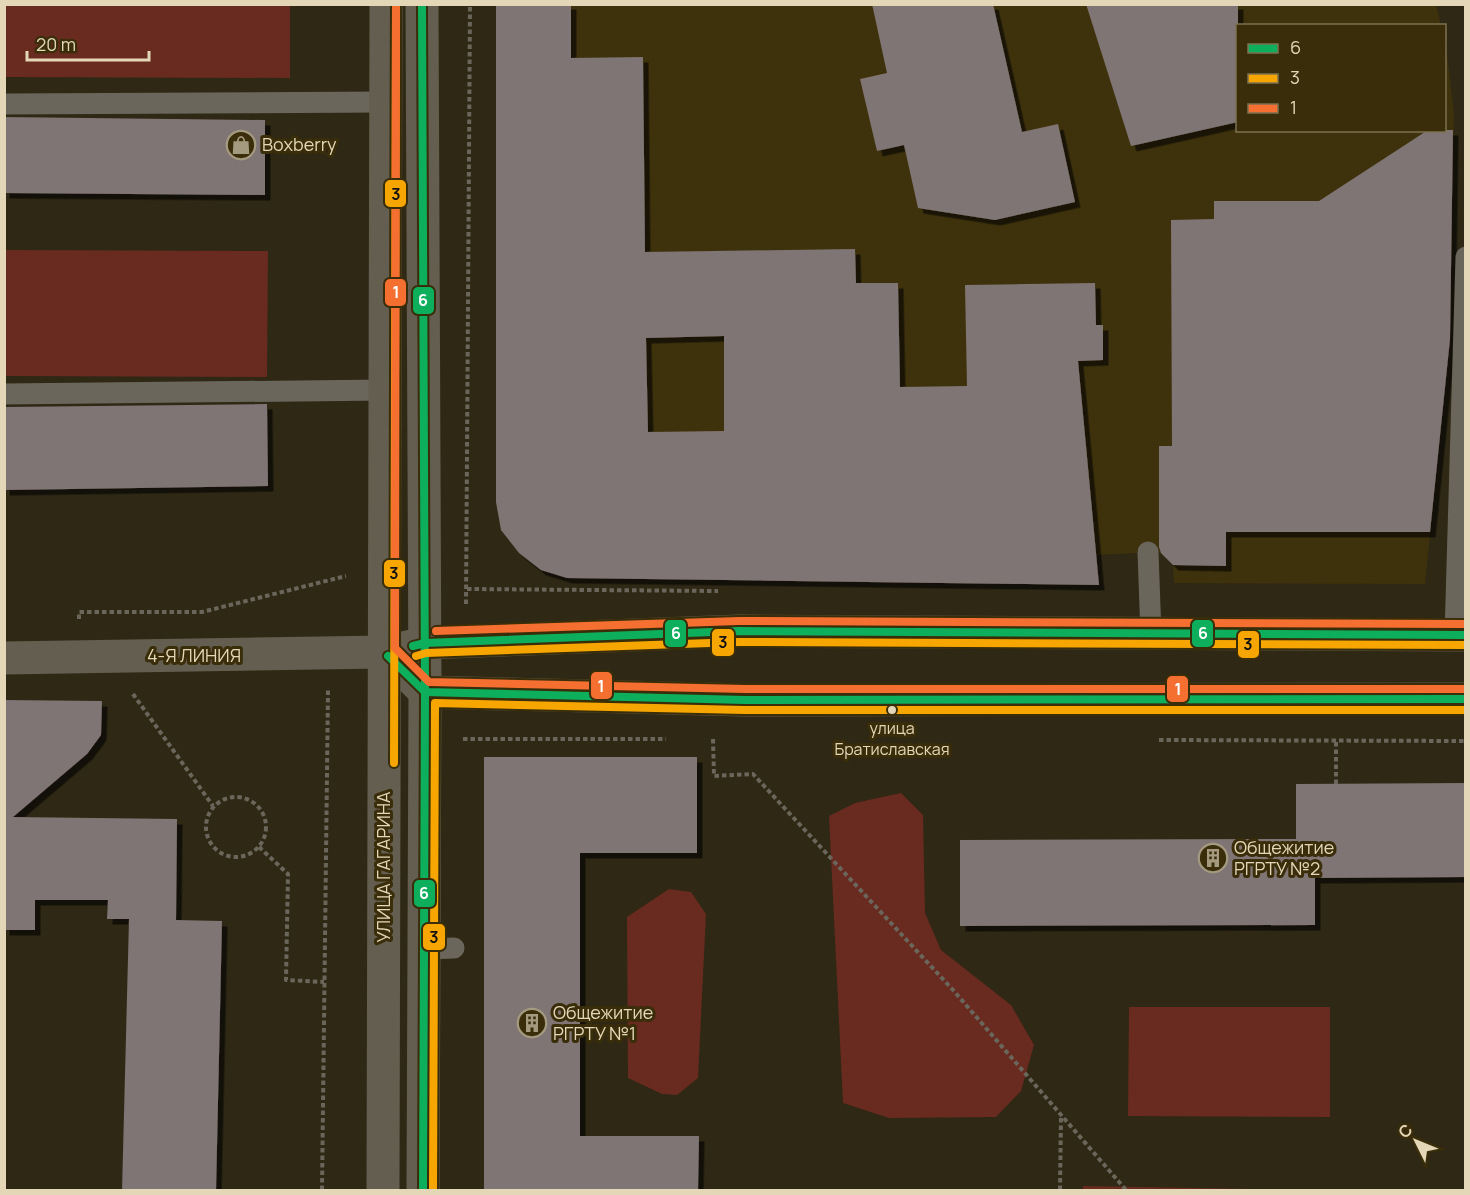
<svg xmlns="http://www.w3.org/2000/svg" width="1470" height="1195" font-family="Manrope,sans-serif">
<defs>
<filter id="shadow"><feDropShadow dx="5.5" dy="5.5" stdDeviation="0" flood-color="#0009"/></filter>
</defs>
<rect width="100%" height="100%" fill="#2e2814"/>
<!-- built -->
<polygon fill="#3e320c" points="496,5 1436,5 1441,25 1238,26 1238,130 1444,130 1445,37 1454,113 1450,339 1425,584 1174,583 1173,565 1159,552 1096,555 1099,585 567,578 541,570 501,530 496,502"/>
<!-- green -->
<g fill="#692a20">
<polygon points="5,4 290,5 290,78 5,77"/>
<polygon points="5,250 268,251 267,377 5,376"/>
<polygon points="901,793 923,815 925,913 941,950 1011,1005 1034,1045 1021,1091 996,1117 889,1118 843,1103 829,816 855,803"/>
<polygon points="669,889 691,892 706,914 698,1078 677,1095 662,1094 628,1078 627,917"/>
<polygon points="1129,1007 1330,1007 1330,1117 1128,1116"/>
<polygon points="1083,1186 1251,1189 1251,1190 1083,1190"/>
</g>
<!-- building -->
<g fill="#807474" fill-rule="evenodd" filter="url(#shadow)">
<path d="M496,4H571V58L643,57L645,252L855,249L856,283H898L900,387L967,386L965,285L1095,283L1096,325H1103V360L1078,361L1099,585L567,578L541,570L519,553L501,530L496,502ZM724,336V431L648,432L646,338Z"/>
<polygon points="872,4 993,4 1022,132 1058,124 1075,202 995,220 918,208 904,145 877,151 860,79 887,73"/>
<polygon points="1086,4 1238,4 1238,122 1131,146"/>
<polygon points="4,117 265,120 265,195 4,193"/>
<polygon points="1428,130 1453,130 1450,339 1430,532 1226,532 1226,566 1173,565 1161,553 1159,547 1159,446 1172,446 1171,220 1214,219 1214,201 1319,201"/>
<polygon points="267,404 268,486 4,490 4,407"/>
<polygon points="4,700 102,701 101,735 87,754 13,817 177,819 176,920 222,921 216,1191 122,1191 129,919 107,919 108,900 35,900 35,930 4,930"/>
<polygon points="484,757 697,757 697,853 580,853 580,1136 699,1136 698,1191 484,1191"/>
<polygon points="1466,783 1466,877 1315,878 1315,925 960,926 960,840 1296,839 1296,784"/>
</g>
<g fill="none" stroke-linecap="round" stroke-linejoin="round">
<!-- path -->
<g stroke="#6a665b" stroke-width="4" stroke-dasharray="4.5 3" stroke-linecap="butt">
<polyline points="467,589 718,591"/>
<polyline points="466,604 470,4"/>
<polyline points="79,619 79,612 202,612 346,576"/>
<polyline points="133,694 213,806"/>
<polyline points="463,739 666,739"/>
<polyline points="713,739 714,776 753,774 953,990 1126,1190"/>
<polyline points="1159,740 1466,741"/>
<polyline points="1336,784 1336,741"/>
<circle cx="236" cy="827" r="30"/>
<polyline points="259,847 288,874 286,980 324,982"/>
<polyline points="322,1190 328,690"/>
<polyline points="1060,1190 1061,1116"/>
</g>
<!-- lane -->
<g stroke="#6a665b" stroke-width="21">
<polyline points="4,104 386,102"/>
<polyline points="4,394 387,390"/>
<polyline points="1148,552 1151,635"/>
<polyline points="1455,635 1466,257"/>
<polyline points="424,949 454,948"/>
</g>
<!-- secondary -->
<g stroke="#645e50" stroke-width="33">
<polyline points="422,4 425,692 423,1190"/>
<polyline points="4,658 384,652 425,643 739,631 1466,635"/>
<polyline points="409,676 425,692 745,700 1466,699"/>
<polyline points="383,1190 386,4"/>
</g>
<!-- bus-1 casing -->
<g stroke="#392d0a" stroke-width="12">
<g id="bus-1">
<polyline points="422,4 425,692 423,1190"/>
<polyline points="413,646 425,643 739,631 1466,635"/>
<polyline points="388,656 425,692 745,700 1466,699"/>
</g>
</g>
<!-- bus-2 casing -->
<g stroke="#392d0a" stroke-width="12">
<g id="bus-2">
<polyline points="416,656 426,653 739,642 1466,645"/>
<polyline points="394,763 396,4"/>
<polyline points="433,1190 435,703 745,710 1466,710"/>
</g>
</g>
<!-- bus-3 casing -->
<g stroke="#392d0a" stroke-width="12">
<g id="bus-3">
<polyline points="396,4 395,648 429,682 745,689 1466,689"/>
<polyline points="436,631 739,621 1466,624"/>
</g>
</g>
<!-- bus-1 -->
<use href="#bus-1" stroke="#0daf5c" stroke-width="8"/>
<!-- bus-2 -->
<use href="#bus-2" stroke="#f7a600" stroke-width="8"/>
<!-- bus-3 -->
<use href="#bus-3" stroke="#f46f30" stroke-width="8"/>
</g>
<!-- icons -->
<defs>
<g id="shop-ring" transform="scale(1.5)"><circle r="9.5" fill="#392d0a" stroke="#a49a7f" stroke-width="1.5"/><path d="M-5-2.5h2.3a2.7 3.5 0 0 1 5.4 0H5L5.5 6h-11ZM-1.5-2.5h3a1.5 2.3 0 0 0-3 0Z" fill="#a49a7f"/></g>
<g id="building-ring" transform="scale(1.5)"><circle r="9.5" fill="#392d0a" stroke="#a49a7f" stroke-width="1.5"/><path d="M-4-6H4V6H1V3H-1V6H-4ZM-2.5-4.3h1.7v1.8h-1.7ZM.8-4.3h1.7v1.8H.8ZM-2.5-1h1.7V.8h-1.7ZM.8-1h1.7V.8H.8Z" fill="#a49a7f"/></g>
</defs>
<g fill-rule="evenodd">
<use href="#shop-ring" x="241" y="145"/>
<use href="#building-ring" x="1213" y="858"/>
<use href="#building-ring" x="532" y="1023"/>
</g>
<!-- markers -->
<circle fill="#e3d7b8" stroke="#392d0a" stroke-width="2" cx="892" cy="710" r="5"/>
<g text-anchor="middle" stroke-width="6" stroke-linejoin="round" paint-order="stroke">
<!-- bus labels -->
<g font-size="16" fill="#e3d7b8" stroke="#392d0a">
<text x="892" y="734">улица<tspan x="892" dy="21">Братиславская</tspan></text>
</g>
<!-- poi labels -->
<g font-size="18" fill="#e3d7b8" stroke="#392d0a" text-anchor="start">
<text x="262" y="151">Boxberry</text>
<text x="1234" y="854">Общежитие<tspan x="1234" dy="21">РГРТУ №2</tspan></text>
<text x="553" y="1019">Общежитие<tspan x="553" dy="21">РГРТУ №1</tspan></text>
</g>
<!-- street labels -->
<g font-size="18" fill="#e3d7b8" stroke="#392d0a">
<text x="194" y="662">4-Я ЛИНИЯ</text>
<text transform="translate(384 867) rotate(-90)" y="6">УЛИЦА ГАГАРИНА</text>
</g>
</g>
<g stroke="#392d0a" stroke-width="2">
<rect x="384" y="179" width="23" height="29" rx="6" fill="#f7a600"/>
<rect x="384" y="278" width="23" height="29" rx="6" fill="#f46f30"/>
<rect x="412" y="286" width="23" height="29" rx="6" fill="#0daf5c"/>
<rect x="383" y="559" width="23" height="29" rx="6" fill="#f7a600"/>
<rect x="664" y="619" width="23" height="29" rx="6" fill="#0daf5c"/>
<rect x="1191" y="619" width="23" height="29" rx="6" fill="#0daf5c"/>
<rect x="711" y="628" width="24" height="29" rx="6" fill="#f7a600"/>
<rect x="1237" y="630" width="23" height="29" rx="6" fill="#f7a600"/>
<rect x="590" y="671" width="23" height="29" rx="6" fill="#f46f30"/>
<rect x="1166" y="675" width="23" height="28" rx="6" fill="#f46f30"/>
<rect x="413" y="879" width="23" height="29" rx="6" fill="#0daf5c"/>
<rect x="422" y="923" width="24" height="28" rx="6" fill="#f7a600"/>
</g>
<g font-size="16" text-anchor="middle" font-weight="bold" fill="#fff">
<text x="396" y="298">1</text>
<text x="423" y="306">6</text>
<text x="676" y="639">6</text>
<text x="1203" y="639">6</text>
<text x="601" y="692">1</text>
<text x="1178" y="695">1</text>
<text x="424" y="899">6</text>
</g>
<g font-size="16" text-anchor="middle" font-weight="bold" fill="#111">
<text x="396" y="200">3</text>
<text x="394" y="579">3</text>
<text x="723" y="648">3</text>
<text x="1248" y="650">3</text>
<text x="434" y="943">3</text>
</g>
<!-- border -->
<rect width="1470" height="1195" fill="none" stroke="#e3d7b8" stroke-width="12"/>
<!-- legend -->
<rect x="1236" y="24" width="210" height="108" fill="#392d0a" stroke="#7d7150" stroke-width="1.5"/>
<rect x="1248" y="44" width="30" height="9" fill="#0daf5c" stroke="#7d7150" stroke-width="1.5"/>
<text x="1290" y="54" font-size="18" fill="#e3d7b8">6</text>
<rect x="1248" y="74" width="30" height="9" fill="#f7a600" stroke="#7d7150" stroke-width="1.5"/>
<text x="1290" y="84" font-size="18" fill="#e3d7b8">3</text>
<rect x="1248" y="104" width="30" height="9" fill="#f46f30" stroke="#7d7150" stroke-width="1.5"/>
<text x="1290" y="114" font-size="18" fill="#e3d7b8">1</text>
<!-- north arrow -->
<g transform="translate(1416 1141) rotate(313)" stroke="#392d0a" stroke-width="4.5" paint-order="stroke">
<path d="M0-4.5L10 22L0 15L-10 22Z" fill="#e3d7b8"/>
<text y="-9" font-size="16" font-weight="bold" text-anchor="middle" fill="#e3d7b8">С</text>
</g>
<!-- scale -->
<path d="M27 51v9h122v-9" fill="none" stroke="#e3d7b8" stroke-width="3"/>
<text x="36" y="51" font-size="18" fill="#e3d7b8" stroke="#392d0a" stroke-width="4.5" paint-order="stroke">20 m</text>
</svg>
